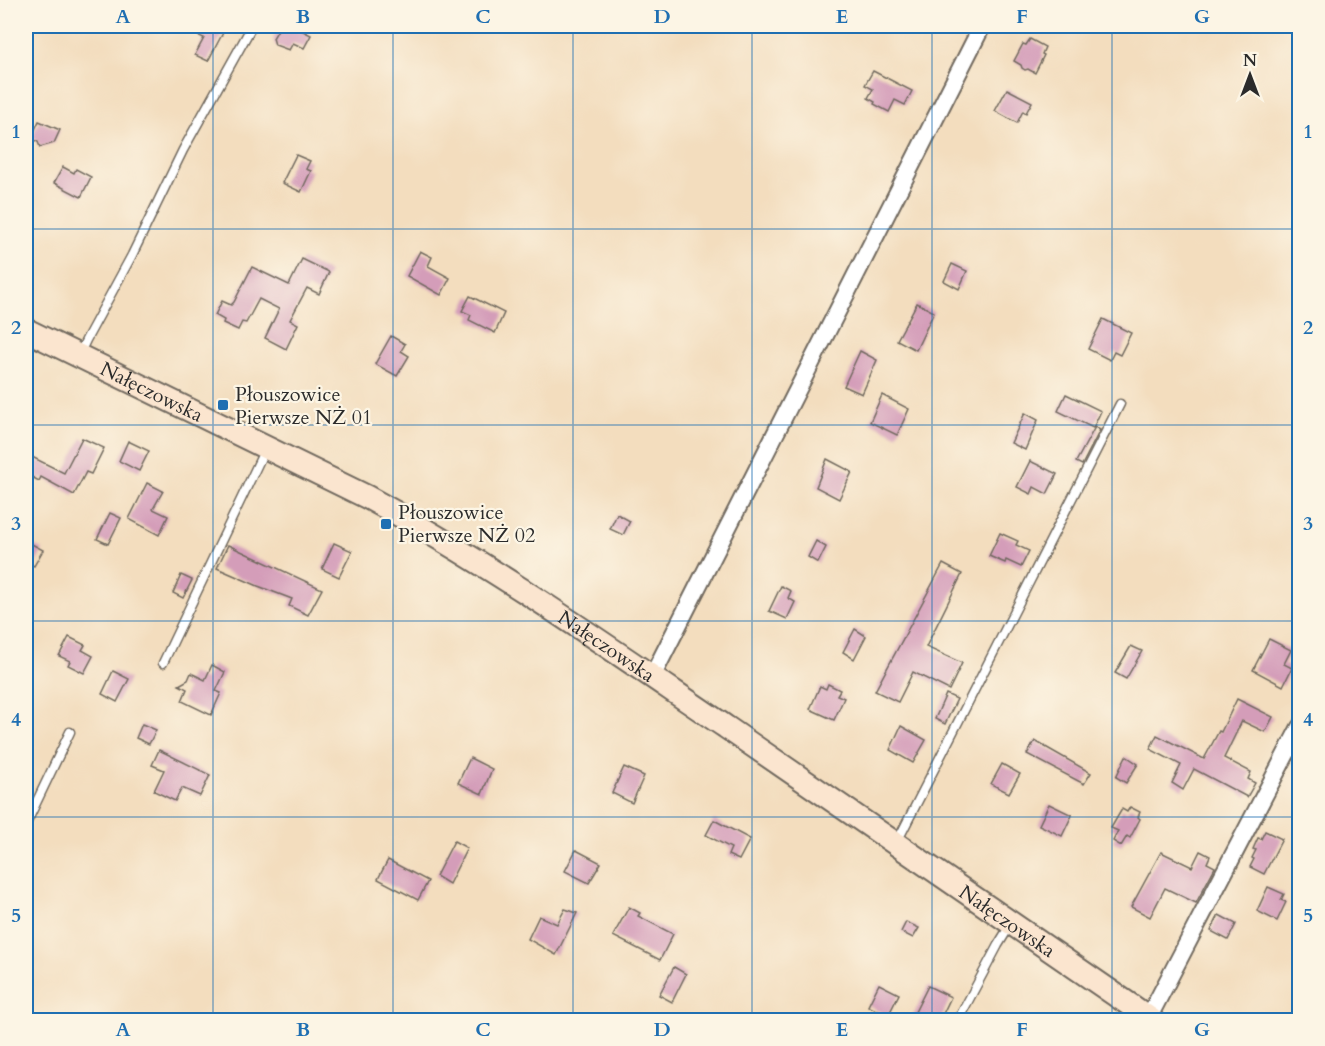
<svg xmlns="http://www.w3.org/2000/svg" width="1325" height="1046" font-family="Cardo,serif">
<rect width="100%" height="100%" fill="#fcf5e5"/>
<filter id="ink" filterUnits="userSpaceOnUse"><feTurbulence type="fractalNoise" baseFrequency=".0167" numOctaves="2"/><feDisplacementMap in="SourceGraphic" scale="12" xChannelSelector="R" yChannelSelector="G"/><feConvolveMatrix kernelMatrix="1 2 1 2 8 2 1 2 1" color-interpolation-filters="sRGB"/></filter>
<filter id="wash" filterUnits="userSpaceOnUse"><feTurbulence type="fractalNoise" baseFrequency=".008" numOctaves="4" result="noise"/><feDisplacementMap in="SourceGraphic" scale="24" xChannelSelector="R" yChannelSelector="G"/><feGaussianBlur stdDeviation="1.35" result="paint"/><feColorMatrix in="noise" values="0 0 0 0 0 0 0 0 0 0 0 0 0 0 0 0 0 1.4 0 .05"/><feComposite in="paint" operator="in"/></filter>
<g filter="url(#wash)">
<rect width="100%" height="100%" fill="#f3ddbe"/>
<g id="blocks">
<!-- building -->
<g fill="#d49db9">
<polygon points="178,26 217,26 225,29 208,61 195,55 204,38"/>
<polygon points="280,26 293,26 311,35 304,48 293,43 289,50 275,45 273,38"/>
<polygon points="1030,39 1045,47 1042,54 1044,55 1035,73 1028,69 1025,70 1022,68 1021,65 1014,61 1023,44 1026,45"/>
<polygon points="873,71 912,91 905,105 895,100 889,112 874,104 875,102 868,98 873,89 865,85"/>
<polygon points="1007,89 1032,102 1026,113 1023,111 1017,123 995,111"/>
<polygon points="39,121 60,130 54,143 40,147 38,142 31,138"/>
<polygon points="296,155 310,161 306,169 311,171 301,192 282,183"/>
<polygon points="63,167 74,173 76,169 91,177 81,197 54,183"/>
<polygon points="420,251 432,257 428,266 450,278 441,295 407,276"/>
<polygon points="302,259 329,272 319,294 307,288 290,320 298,324 286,349 265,338 279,309 259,299 246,323 242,322 238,330 223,323 224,320 215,315 222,301 231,305 234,302 252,267 289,285"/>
<polygon points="952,264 967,271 959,289 944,281"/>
<polygon points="470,296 504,313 495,333 469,320 471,315 462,311"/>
<polygon points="917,303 934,312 916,350 897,340"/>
<polygon points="1103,319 1131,333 1120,355 1114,352 1110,360 1088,349"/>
<polygon points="391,336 405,344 401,351 409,356 397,376 375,364"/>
<polygon points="860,351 877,360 862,394 844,386"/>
<polygon points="1066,394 1101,411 1093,428 1058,411"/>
<polygon points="882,395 909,409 897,435 870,422"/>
<polygon points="1025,413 1038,420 1025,450 1011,443"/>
<polygon points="1095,427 1100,430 1082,465 1076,462"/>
<polygon points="82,438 104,448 91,474 86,472 74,495 41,477 39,481 26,474 26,454 64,473"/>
<polygon points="128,441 149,451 139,471 119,461"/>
<polygon points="827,459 852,472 839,499 816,487"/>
<polygon points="1030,461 1057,474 1047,494 1034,487 1031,494 1017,487"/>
<polygon points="147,483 163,491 153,509 168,516 159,535 129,519"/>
<polygon points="110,513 121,518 108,544 97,539"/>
<polygon points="617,514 630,521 623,535 610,529"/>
<polygon points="1000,533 1018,541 1016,545 1029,551 1021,567 1006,560 1005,563 989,556"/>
<polygon points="26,541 43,550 34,566 26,562"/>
<polygon points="816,541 826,547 818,563 808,557"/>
<polygon points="334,543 352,551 339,577 322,569"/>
<polygon points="228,545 322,589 308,615 289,606 292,599 258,586 217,568"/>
<polygon points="943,564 962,574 926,647 962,663 949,690 913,672 898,702 875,691"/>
<polygon points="181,575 192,580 183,598 173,593"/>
<polygon points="781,586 791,591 788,598 795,602 787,619 769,611"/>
<polygon points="855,629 866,636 854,659 843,652"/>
<polygon points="69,637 85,645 82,650 93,656 84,673 68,665 70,661 59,656"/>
<polygon points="1269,639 1291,650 1284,664 1292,668 1283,686 1253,670"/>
<polygon points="1131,646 1142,651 1126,679 1115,673"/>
<polygon points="212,665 225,672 216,691 221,693 211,715 182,701 187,689 179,685 188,680 191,673 205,680"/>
<polygon points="113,671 129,679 117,702 102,694"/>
<polygon points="828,684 840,690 837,695 844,698 834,720 810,709 820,686 826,689"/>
<polygon points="946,694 957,699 945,724 935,719"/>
<polygon points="1237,699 1273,717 1265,732 1242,721 1224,758 1251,772 1248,779 1255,783 1247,797 1194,769 1183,790 1172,783 1181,765 1150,749 1157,735 1204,759 1219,731 1221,732"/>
<polygon points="142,724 156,730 149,744 136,738"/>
<polygon points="901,726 926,740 913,763 890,750"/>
<polygon points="1035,741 1091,773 1084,784 1027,754"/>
<polygon points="159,750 210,775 200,796 182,788 175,801 154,791 164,770 152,765"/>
<polygon points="1126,756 1138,764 1126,783 1116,777"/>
<polygon points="470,758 492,769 482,794 458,783"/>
<polygon points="1002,764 1020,774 1009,793 991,784"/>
<polygon points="624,767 644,776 632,803 612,793"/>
<polygon points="1049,804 1072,815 1062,836 1039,825"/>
<polygon points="1130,807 1140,812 1138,817 1140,819 1130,838 1127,836 1121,846 1113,841 1118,831 1111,828 1122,809 1127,812"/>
<polygon points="714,820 750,839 739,860 728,855 731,848 706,835"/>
<polygon points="1265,831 1282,839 1264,874 1250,867 1254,859 1252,858 1256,850 1253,849 1258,838 1261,839"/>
<polygon points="454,841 467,848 449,884 436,876"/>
<polygon points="576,850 601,863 589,883 565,871"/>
<polygon points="1200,851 1210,856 1207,863 1215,867 1196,903 1165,888 1150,917 1131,907 1161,852 1192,867"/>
<polygon points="388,860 428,881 418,900 378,879"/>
<polygon points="1268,887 1284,894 1281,900 1286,902 1277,921 1257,911"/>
<polygon points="629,907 640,913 638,916 673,934 660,960 613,936"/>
<polygon points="565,909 577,913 556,955 528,939 539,916 557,924"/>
<polygon points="1219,915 1236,924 1228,940 1211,931"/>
<polygon points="906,922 919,928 913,938 901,932"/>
<polygon points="674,967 686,974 672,1002 659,995"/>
<polygon points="879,984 899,994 888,1016 868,1006"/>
<polygon points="928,986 951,997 940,1020 911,1020"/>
</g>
</g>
</g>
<g filter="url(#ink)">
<use href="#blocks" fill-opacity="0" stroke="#71695e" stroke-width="1.5"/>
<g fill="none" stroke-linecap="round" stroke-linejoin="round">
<!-- lane casing -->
<g stroke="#71695e" stroke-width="11">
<g id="lane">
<polyline points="79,355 86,340 132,255 183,150 252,26"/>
<polyline points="163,663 266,447"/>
<polyline points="26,824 70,732"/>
<polyline points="895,843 899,838 1120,404"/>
<polyline points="958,1020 998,945 1011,924"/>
</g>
</g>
<!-- street casing -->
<g stroke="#71695e" stroke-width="20">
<g id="street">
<polyline points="651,675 656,669 982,26"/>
<polyline points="1147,1017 1153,1009 1300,727"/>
</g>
</g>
<!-- secondary casing -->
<g stroke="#71695e" stroke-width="26">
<g id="secondary">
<path id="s1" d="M26,330L367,497C492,565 608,647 726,727C868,825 1010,923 1152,1020"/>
</g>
</g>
<!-- lane -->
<use href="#lane" stroke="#fff" stroke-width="8"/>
<!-- street -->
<use href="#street" stroke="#fff" stroke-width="16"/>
<!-- secondary -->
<use href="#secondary" stroke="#fbe5cf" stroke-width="22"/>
</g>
</g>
<!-- grid -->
<path fill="none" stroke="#1f6fb2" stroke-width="1.5" stroke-opacity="0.55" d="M213,26V1020M393,26V1020M573,26V1020M752,26V1020M932,26V1020M1112,26V1020M26,229H1300M26,425H1300M26,621H1300M26,817H1300"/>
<!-- markers -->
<g fill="#1f6fb2" stroke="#fcf5e5" stroke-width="2">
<rect x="217" y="399" width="12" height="12" rx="3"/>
<rect x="380" y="518" width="12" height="12" rx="3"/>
</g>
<g text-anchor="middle" stroke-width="4.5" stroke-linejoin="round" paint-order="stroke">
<!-- street labels -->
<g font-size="20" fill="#2b2b2b" stroke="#fcf5e5">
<text dy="7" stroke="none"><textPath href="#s1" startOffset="140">Nałęczowska</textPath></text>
<text dy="7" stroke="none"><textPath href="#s1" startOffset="662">Nałęczowska</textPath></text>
<text dy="7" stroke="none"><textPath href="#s1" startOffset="1148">Nałęczowska</textPath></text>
</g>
<!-- poi labels -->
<g font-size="20" fill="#2b2b2b" stroke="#fcf5e5" text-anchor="start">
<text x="235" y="401">Płouszowice<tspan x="235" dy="23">Pierwsze NŻ 01</tspan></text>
<text x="398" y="519">Płouszowice<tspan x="398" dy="23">Pierwsze NŻ 02</tspan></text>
</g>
</g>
<!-- margin -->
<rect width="1325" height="1046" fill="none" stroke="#fcf5e5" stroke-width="66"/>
<!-- north arrow -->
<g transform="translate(1250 75)" stroke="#fcf5e5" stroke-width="4.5" paint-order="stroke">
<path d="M0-4.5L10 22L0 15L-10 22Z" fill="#2b2b2b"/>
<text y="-9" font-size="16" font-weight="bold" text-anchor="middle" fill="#2b2b2b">N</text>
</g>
<rect x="33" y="33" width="1259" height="980" fill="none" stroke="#1f6fb2" stroke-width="2"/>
<g font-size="20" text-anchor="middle" font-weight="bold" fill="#1f6fb2">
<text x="123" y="23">A</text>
<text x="303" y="23">B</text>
<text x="483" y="23">C</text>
<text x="662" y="23">D</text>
<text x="842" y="23">E</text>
<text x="1022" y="23">F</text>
<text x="1202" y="23">G</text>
<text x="16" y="138">1</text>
<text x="1308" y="138">1</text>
<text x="16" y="334">2</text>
<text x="1308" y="334">2</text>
<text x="16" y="530">3</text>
<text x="1308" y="530">3</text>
<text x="16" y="726">4</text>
<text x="1308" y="726">4</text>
<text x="16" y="922">5</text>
<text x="1308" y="922">5</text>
<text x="123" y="1036">A</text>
<text x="303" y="1036">B</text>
<text x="483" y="1036">C</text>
<text x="662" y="1036">D</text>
<text x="842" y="1036">E</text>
<text x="1022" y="1036">F</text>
<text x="1202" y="1036">G</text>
</g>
</svg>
